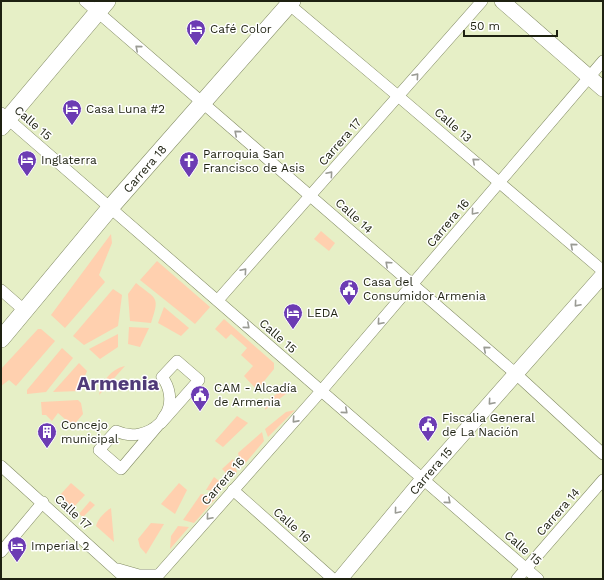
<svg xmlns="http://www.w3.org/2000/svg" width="604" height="580" font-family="'Work Sans',sans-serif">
<rect width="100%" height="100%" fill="#e6efc6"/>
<!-- green -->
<g fill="#ffd0af">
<polygon points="321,231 335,243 329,251 314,239"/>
<polygon points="111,234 112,243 99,275 105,282 65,328 51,315"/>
<polygon points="157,261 210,307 195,324 140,280"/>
<path d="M136,283C157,300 160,296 151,323L130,321L128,294Z"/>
<polygon points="113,289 122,295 118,326 84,345 73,336"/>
<polygon points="164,307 189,328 181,336 158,323"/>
<polygon points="224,319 274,363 274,369 257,390 244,376 253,366 241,355 247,348 231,334 226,339 215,329"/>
<polygon points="129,327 149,328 140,347 128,344"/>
<polygon points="38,329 41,329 55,341 16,386 9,380 1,386 1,369"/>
<polygon points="118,334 118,347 100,359 89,349"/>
<polygon points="62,348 73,358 46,392 27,394 27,390"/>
<polygon points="79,363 87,371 79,391 53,392"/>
<path d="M125,366L99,395V396C101,382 111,369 125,366Z"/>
<path d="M291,390L265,410V404C273,395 279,391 291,390Z"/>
<polygon points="78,400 81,403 83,414 73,426 58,413 52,421 46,415 42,415 41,402"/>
<polygon points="295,410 268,437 265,429 286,412"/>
<polygon points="237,416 248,423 223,447 215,441"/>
<polygon points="262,432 264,441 242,467 238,453"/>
<polygon points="233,459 237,472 229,476 222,469"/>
<polygon points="214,477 223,484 220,491 206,490"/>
<polygon points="71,483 85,495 73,508 59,496"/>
<polygon points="179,483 187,490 175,514 161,504"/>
<polygon points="201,494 217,497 194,523 183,520"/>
<polygon points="90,501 95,505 83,517 79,514"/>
<path d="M111,508L114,542L96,526C98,518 106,511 111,508Z"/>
<polygon points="151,523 164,524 146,554 140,547 138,539"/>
<polygon points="178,526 189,527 170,549 171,536"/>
</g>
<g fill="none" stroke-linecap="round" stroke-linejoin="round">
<!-- street casing -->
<g stroke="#828a64" stroke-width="12">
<g id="street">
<polyline points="85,1 516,374 603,454"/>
<polyline points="285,1 398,96 603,271"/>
<polyline points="1,113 538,579"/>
<polyline points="1,290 25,311"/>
<polyline points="218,300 482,1"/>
<path d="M177,361L199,380L161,423C161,420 165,416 167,412C172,401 170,387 162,377Z"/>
<path d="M160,423L121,469L99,450L116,431C131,438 148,435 160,423Z"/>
<polyline points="1,466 126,579"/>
<polyline points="233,490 333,579"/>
<polyline points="1,552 43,502"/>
<polyline points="118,569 139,575 158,575"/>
<polyline points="155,579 322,390 603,61"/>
<polyline points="517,579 603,480"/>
</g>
</g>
<!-- secondary casing -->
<g stroke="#828a64" stroke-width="16">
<g id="secondary">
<polyline points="502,1 603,89"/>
<polyline points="340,579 423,479 603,275"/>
</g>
</g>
<!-- primary casing -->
<g stroke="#828a64" stroke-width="18">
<g id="primary">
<polyline points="1,127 107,1"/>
<polyline points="1,339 110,208 292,1"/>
</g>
</g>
<!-- street -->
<use href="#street" stroke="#fff" stroke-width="11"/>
<!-- secondary -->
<use href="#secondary" stroke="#fff" stroke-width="15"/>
<!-- primary -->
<use href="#primary" stroke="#fff" stroke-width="17"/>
</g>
<!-- one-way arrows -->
<defs><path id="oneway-chevron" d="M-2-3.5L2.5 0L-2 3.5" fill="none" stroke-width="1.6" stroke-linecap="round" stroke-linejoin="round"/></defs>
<g stroke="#9a9b94">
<use href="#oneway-chevron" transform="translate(138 48) rotate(-139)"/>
<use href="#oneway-chevron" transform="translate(416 76) rotate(-49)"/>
<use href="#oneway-chevron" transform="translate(237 133) rotate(-140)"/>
<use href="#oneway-chevron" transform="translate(475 161) rotate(-139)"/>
<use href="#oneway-chevron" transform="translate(330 174) rotate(-49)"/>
<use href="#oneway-chevron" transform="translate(474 212) rotate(130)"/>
<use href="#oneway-chevron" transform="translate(573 246) rotate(-139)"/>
<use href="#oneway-chevron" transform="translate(388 264) rotate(-138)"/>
<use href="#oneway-chevron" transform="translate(244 271) rotate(-49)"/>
<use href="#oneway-chevron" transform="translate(577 304) rotate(131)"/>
<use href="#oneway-chevron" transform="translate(380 322) rotate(131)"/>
<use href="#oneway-chevron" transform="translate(247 326) rotate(41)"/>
<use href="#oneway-chevron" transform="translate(486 349) rotate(-140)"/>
<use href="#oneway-chevron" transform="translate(491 402) rotate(131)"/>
<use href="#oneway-chevron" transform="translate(345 411) rotate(41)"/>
<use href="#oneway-chevron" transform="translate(295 420) rotate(132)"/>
<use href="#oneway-chevron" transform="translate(448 501) rotate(41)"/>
<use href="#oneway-chevron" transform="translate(397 511) rotate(130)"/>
<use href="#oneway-chevron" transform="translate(209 517) rotate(131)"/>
</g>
<!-- icons -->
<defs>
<g id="hotel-pin" transform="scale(1)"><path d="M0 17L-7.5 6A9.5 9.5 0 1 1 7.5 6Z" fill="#6c3cb3" stroke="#fff"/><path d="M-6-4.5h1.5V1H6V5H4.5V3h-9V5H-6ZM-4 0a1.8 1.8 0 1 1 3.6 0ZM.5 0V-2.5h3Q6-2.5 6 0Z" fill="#fff"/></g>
<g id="church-pin" transform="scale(1)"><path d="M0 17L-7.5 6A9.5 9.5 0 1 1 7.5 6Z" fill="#6c3cb3" stroke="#fff"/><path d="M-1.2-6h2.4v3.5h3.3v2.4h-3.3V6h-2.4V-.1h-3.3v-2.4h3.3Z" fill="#fff"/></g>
<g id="civic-pin" transform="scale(1)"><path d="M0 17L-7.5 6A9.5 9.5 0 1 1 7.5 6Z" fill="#6c3cb3" stroke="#fff"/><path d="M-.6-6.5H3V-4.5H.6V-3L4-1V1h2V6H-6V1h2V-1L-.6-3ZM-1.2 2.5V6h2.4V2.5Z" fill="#fff"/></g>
<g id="building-pin" transform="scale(1)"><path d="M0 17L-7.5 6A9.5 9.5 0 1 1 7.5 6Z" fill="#6c3cb3" stroke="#fff"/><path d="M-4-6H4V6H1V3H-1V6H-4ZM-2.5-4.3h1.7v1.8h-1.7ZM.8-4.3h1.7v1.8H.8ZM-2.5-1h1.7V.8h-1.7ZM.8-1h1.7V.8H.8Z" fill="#fff"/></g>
</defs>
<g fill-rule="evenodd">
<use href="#hotel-pin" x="196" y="29"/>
<use href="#hotel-pin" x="72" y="109"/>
<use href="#hotel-pin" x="27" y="160"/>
<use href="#church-pin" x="189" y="161"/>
<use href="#civic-pin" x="349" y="289"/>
<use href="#hotel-pin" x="293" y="313"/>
<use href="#civic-pin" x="200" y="395"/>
<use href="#civic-pin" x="428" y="425"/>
<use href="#building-pin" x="47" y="432"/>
<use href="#hotel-pin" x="17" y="546"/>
</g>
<g text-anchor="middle" stroke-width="3" stroke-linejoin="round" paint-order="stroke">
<!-- poi labels -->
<g font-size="12" fill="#1e2111" stroke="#fff" text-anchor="start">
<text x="210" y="33">Café Color</text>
<text x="86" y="113">Casa Luna #2</text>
<text x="203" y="158">Parroquia San<tspan x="203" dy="14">Francisco de Asis</tspan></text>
<text x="41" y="164">Inglaterra</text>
<text x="363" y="286">Casa del<tspan x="363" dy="14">Consumidor Armenia</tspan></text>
<text x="307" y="317">LEDA</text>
<text x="214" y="392">CAM - Alcadía<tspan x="214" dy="14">de Armenia</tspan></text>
<text x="442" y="422">Fiscalia General<tspan x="442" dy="14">de La Nación</tspan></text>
<text x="61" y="429">Concejo<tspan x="61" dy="14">municipal</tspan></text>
<text x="31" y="550">Imperial 2</text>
</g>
<!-- street labels -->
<g font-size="12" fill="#1e2111" stroke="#fff">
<text transform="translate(33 123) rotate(41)" y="4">Calle 15</text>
<text transform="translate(453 125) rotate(41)" y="4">Calle 13</text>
<text transform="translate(340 142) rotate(-49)" y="4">Carrera 17</text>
<text transform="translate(145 169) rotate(-49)" y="4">Carrera 18</text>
<text transform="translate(354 216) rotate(42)" y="4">Calle 14</text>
<text transform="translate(448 223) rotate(-50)" y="4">Carrera 16</text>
<text transform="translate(278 336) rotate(41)" y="4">Calle 15</text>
<text transform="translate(431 471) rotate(-49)" y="4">Carrera 15</text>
<text transform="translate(223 481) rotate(-49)" y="4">Carrera 16</text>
<text transform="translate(73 512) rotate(43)" y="4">Calle 17</text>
<text transform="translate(558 512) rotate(-49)" y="4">Carrera 14</text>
<text transform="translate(292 525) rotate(42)" y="4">Calle 16</text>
<text transform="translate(523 548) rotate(41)" y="4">Calle 15</text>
</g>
<!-- town labels -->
<g font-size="20" font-weight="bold" fill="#503b78" stroke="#fff">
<text x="118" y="390">Armenia</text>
</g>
</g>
<!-- border -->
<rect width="604" height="580" fill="none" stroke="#1e2111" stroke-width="4"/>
<!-- scale -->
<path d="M464 30v6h93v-6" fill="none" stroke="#1e2111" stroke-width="2"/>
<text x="470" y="30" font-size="12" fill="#1e2111" stroke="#ffffff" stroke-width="3" paint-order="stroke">50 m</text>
</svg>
